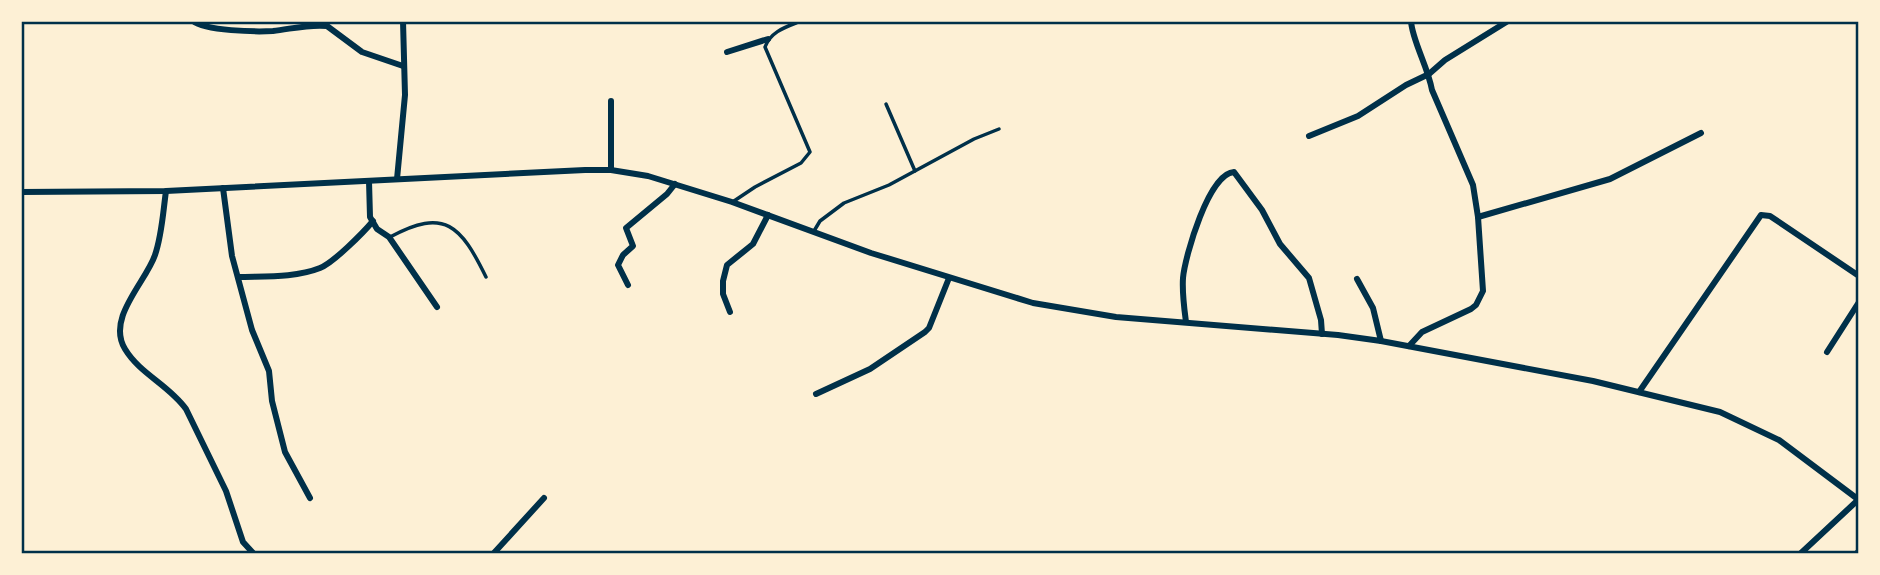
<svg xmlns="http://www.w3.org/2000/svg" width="1880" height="575" font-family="Commissioner,sans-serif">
<rect width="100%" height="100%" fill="#fdf0d5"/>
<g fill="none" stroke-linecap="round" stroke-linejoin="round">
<!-- service -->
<g stroke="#003049" stroke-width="3.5">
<polyline points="886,104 915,171"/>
<path d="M734,201L755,187L801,163L810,152L765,47C771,31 786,27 801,21"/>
<polyline points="814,231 820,221 844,203 889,185 974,139 999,129"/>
<path d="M390,237C445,207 461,226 486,277"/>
</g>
<!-- minor -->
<g stroke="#003049" stroke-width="6">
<path d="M193,21C205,31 256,32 273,31C291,29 309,24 327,26L362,52L403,66"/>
<polyline points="727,52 768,39"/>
<polyline points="611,101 611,170"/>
<polyline points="1309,136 1358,116 1406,85 1429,74 1445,60 1508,21"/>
<polyline points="397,179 405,95 403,21"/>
<polyline points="369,181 370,217 377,229 389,237 437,307"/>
<polyline points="223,188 232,256 252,330 269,371 272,401 285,452 310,498"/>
<path d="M166,191C163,212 162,235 155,255C146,282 106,318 125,349C140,374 169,385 186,409L226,491L243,542L254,554"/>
<polyline points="21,192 166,191 585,170 611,170 648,176 732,202 871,253 1033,303 1116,317 1338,335 1381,341 1593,381 1720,412 1779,440 1859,500"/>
<polyline points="1478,217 1610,179 1701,133"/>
<path d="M238,277C264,276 295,278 320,268C333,263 363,233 373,221"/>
<polyline points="1357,279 1373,308 1381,341"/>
<polyline points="628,285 618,265 623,255 633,246 626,228 667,194 675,184"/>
<polyline points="730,312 723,294 723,281 727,265 753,244 768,215"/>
<path d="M1186,322C1184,307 1182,293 1183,278C1185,256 1209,173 1234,172L1262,210L1280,244L1309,278L1321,320L1322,334"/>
<path d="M1409,346L1422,332L1471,309L1476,305L1483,291L1478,217L1473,185L1432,90C1428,67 1412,40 1411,21"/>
<polyline points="1827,352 1859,302"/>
<polyline points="1639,392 1761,215 1770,216 1859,276"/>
<polyline points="816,394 870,369 925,332 929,328 949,278"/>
<polyline points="493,554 544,498"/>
<polyline points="1800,554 1859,499"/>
<polyline points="1856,554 1859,551"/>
</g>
</g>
<!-- border -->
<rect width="1880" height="575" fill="none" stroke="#fdf0d5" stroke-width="46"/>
<rect x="23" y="23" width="1834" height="529" fill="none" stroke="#003049" stroke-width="2.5"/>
</svg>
